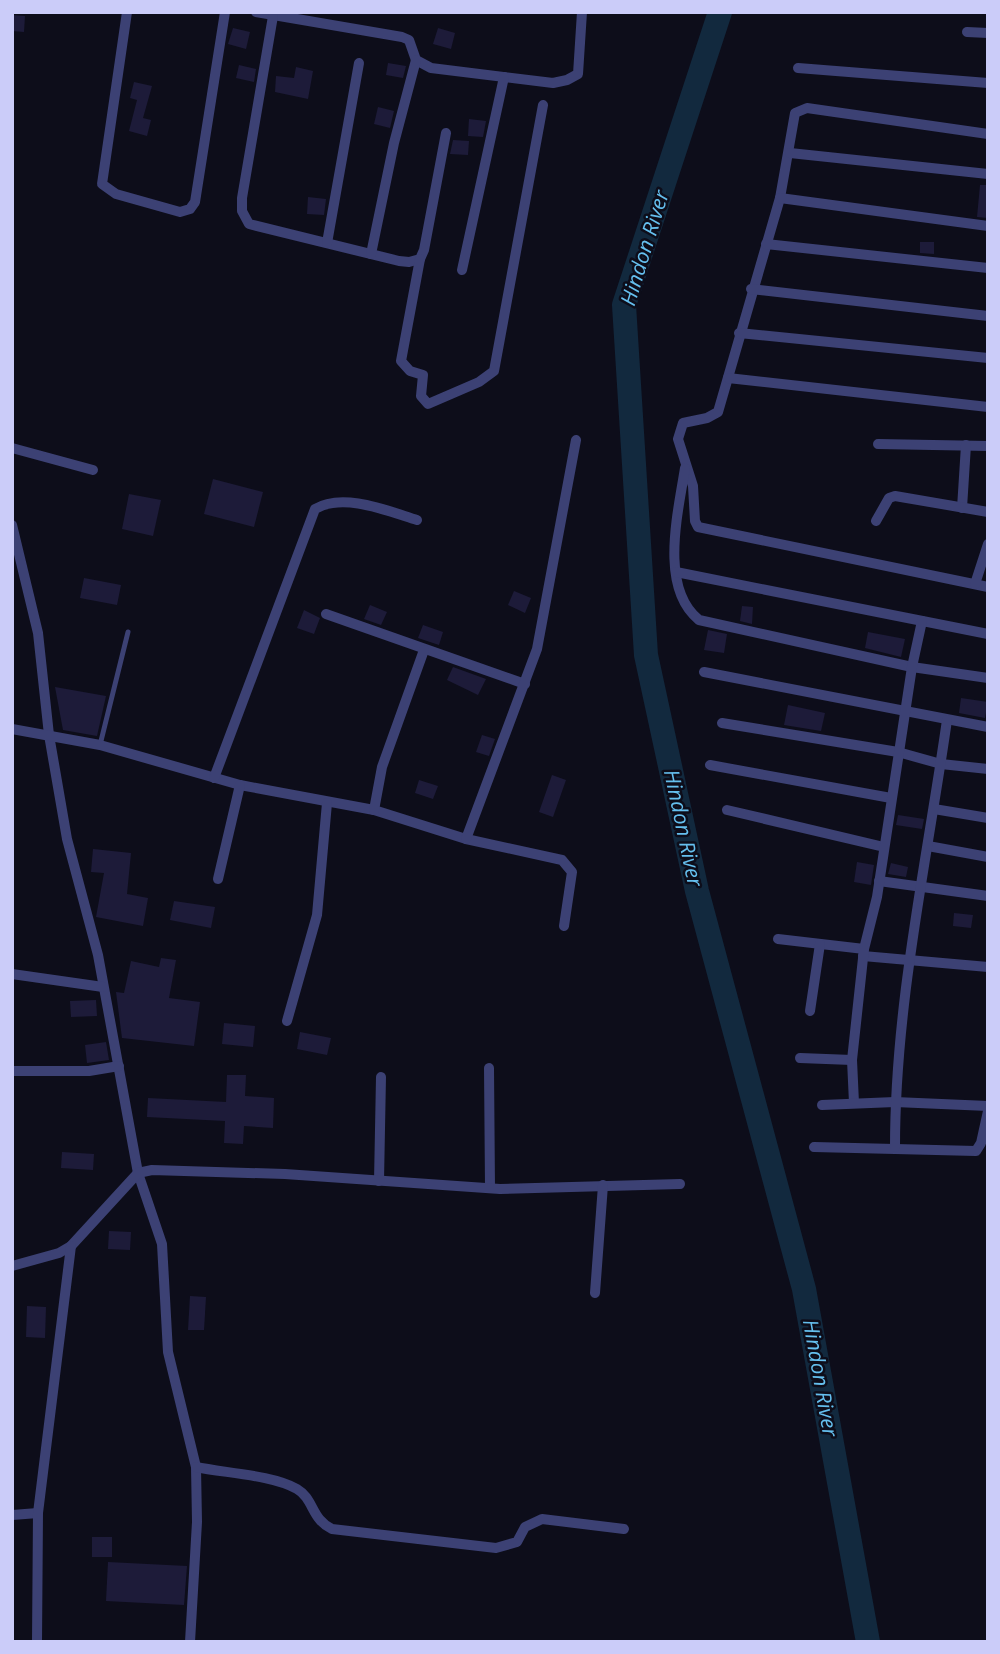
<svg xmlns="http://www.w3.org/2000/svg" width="1000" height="1654" font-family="'Open Sans',sans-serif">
<rect width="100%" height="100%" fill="#0d0d1a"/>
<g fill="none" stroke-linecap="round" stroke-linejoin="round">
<!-- river -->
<polyline stroke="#12293e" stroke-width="24" points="720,12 624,305 646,655 697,891 804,1289 868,1642"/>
</g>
<!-- building -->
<g fill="#1d1b39">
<polygon points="12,15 25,16 24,32 12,31"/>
<polygon points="233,28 250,32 246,49 228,44"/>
<polygon points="438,28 455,33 451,49 433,44"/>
<polygon points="388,63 406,66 403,78 386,75"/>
<polygon points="239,65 256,69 254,82 236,78"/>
<polygon points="296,67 313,71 308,99 275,92 276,76 294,78"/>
<polygon points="134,82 152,86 143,118 151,120 147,136 129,131 137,100 130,98"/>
<polygon points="378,107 394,111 390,128 374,124"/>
<polygon points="469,119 486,121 483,137 468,136"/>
<polygon points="453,140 469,141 468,155 450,154"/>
<polygon points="980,185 988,185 988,218 977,217"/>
<polygon points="308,197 326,199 324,215 307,214"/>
<polygon points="920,242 934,242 934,254 920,253"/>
<polygon points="213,479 263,492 254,527 204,514"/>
<polygon points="129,494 161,500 153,536 122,529"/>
<polygon points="84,578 121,585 117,605 80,598"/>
<polygon points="514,591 531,598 525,613 508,605"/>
<polygon points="370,605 387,612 381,625 364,619"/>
<polygon points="742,606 753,607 752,624 740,621"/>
<polygon points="304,610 320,618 314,634 297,628"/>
<polygon points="423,625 443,632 439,645 418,638"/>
<polygon points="708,630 727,634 724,653 704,650"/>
<polygon points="868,632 905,639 901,657 865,648"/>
<polygon points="453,667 486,679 478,695 447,680"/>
<polygon points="55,687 106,696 97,736 63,730"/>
<polygon points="961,698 988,702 985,718 959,713"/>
<polygon points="788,705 825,713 821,731 784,725"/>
<polygon points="482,735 495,739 489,756 476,752"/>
<polygon points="552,775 566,780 553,817 539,812"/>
<polygon points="419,780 438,786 433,799 415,793"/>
<polygon points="898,815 924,819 922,829 896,825"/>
<polygon points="93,849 131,853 127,894 148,898 143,926 96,917 104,873 91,872"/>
<polygon points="857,862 874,865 871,885 854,882"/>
<polygon points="891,863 908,867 906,877 888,874"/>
<polygon points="174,901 215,907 211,928 170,920"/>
<polygon points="954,913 973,915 971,928 953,926"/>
<polygon points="161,958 176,960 169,998 200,1002 194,1046 122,1038 116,992 124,993 131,961 159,967"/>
<polygon points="96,1000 97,1016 71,1017 70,1001"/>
<polygon points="224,1023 255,1026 253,1047 222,1044"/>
<polygon points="300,1032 331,1038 327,1055 297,1049"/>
<polygon points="106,1042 109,1060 87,1063 85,1045"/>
<polygon points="227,1075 246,1075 245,1096 274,1098 273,1128 244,1126 243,1144 224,1143 225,1121 147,1117 148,1098 226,1102"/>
<polygon points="62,1152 94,1154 93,1170 61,1168"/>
<polygon points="109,1231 131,1232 130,1250 108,1249"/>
<polygon points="190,1296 206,1297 204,1330 188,1330"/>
<polygon points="27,1306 46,1307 45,1338 26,1337"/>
<rect x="92" y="1537" width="20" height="20"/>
<polygon points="108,1562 187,1566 184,1605 106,1601"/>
</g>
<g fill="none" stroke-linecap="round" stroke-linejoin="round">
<!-- service -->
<polyline stroke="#3c4174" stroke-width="5" points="100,745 128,632"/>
<!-- minor -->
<g stroke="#3c4174" stroke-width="10">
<polyline points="127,12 102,184 116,194 180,212 190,209 195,202 225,12"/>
<polyline points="256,12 402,37 409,40 416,60 431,68 553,83 567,80 578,74 582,12"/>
<polyline points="273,16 242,198 242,211 249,224 399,261 409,262 420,259 424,250 446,133"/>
<polyline points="967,32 988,33"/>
<polyline points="798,68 988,83"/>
<polyline points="988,134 807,108 795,113 780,198 718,412 707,418 683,423 678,439 693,486 695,521 698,527 988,587"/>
<polyline points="790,153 988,174"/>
<polyline points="780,198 988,226"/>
<polyline points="327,243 359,63"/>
<polyline points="766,244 988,268"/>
<polyline points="371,254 394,143 416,60"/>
<polyline points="420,259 401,361 410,371 423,375 421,396 428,404 479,382 494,371 543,105"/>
<polyline points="462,270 504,77"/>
<polyline points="751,289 988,316"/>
<polyline points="739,333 988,358"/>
<polyline points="728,378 988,407"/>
<polyline points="878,444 988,446"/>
<polyline points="12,448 93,470"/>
<path d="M685,468C678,513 659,588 699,620L912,667L988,678"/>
<polyline points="962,508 966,445"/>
<polyline points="876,521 889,498 895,496 988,512"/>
<polyline points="12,525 38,633 49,735 67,839 98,955 138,1173 162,1244 168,1352 196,1467 197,1522 190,1642"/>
<polyline points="676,572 988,634"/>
<polyline points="975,584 988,544"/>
<polyline points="326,614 525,684"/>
<polyline points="704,672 988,727"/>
<polyline points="722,723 898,752 941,764 988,769"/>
<polyline points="12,729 100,745 240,785 374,810 466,839 562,860 572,872 564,926"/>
<polyline points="710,765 891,798"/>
<path d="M214,778L315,509C343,492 388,511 417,520"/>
<polyline points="934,809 988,818"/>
<polyline points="374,810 382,767 424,650"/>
<polyline points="727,810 884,847"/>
<polyline points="466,839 537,649 576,440"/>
<polyline points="928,846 988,857"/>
<polyline points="218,879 240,785"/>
<polyline points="879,881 988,896"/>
<polyline points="778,939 864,949"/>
<polyline points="863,956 988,967"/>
<polyline points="12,974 103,987"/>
<polyline points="810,1011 820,944"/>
<polyline points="287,1021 317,915 327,803"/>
<polyline points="800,1058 852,1060"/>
<polyline points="489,1068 490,1188"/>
<polyline points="12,1071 89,1071 119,1066"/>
<polyline points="854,1103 852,1060 864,949 877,897 912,667 922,621"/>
<polyline points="822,1105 895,1102 988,1106"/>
<polyline points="814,1147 976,1151 981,1143 988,1111"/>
<path d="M895,1147C895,1004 927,861 947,720"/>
<polyline points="379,1181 381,1077"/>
<polyline points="12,1266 59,1253 71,1246 138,1173 152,1170 285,1174 500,1189 680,1184"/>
<polyline points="595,1293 603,1185"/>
<path d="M196,1467C224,1473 273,1475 297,1489C314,1499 311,1519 332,1529L496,1548L517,1542L525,1527L542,1519L624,1529"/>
<polyline points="12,1515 38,1513"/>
<polyline points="37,1642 38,1513 71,1246"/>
</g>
</g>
<g text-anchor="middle" stroke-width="5" stroke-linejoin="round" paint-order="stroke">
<!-- water labels -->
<g font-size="21" font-style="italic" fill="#65bfee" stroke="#0d0d1a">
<text transform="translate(645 248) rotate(-73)" y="7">Hindon River</text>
<text transform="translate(683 828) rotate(78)" y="7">Hindon River</text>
<text transform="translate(820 1378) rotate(80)" y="7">Hindon River</text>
</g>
</g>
<!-- border -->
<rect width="1000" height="1654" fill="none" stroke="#cbccf9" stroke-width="28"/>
</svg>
